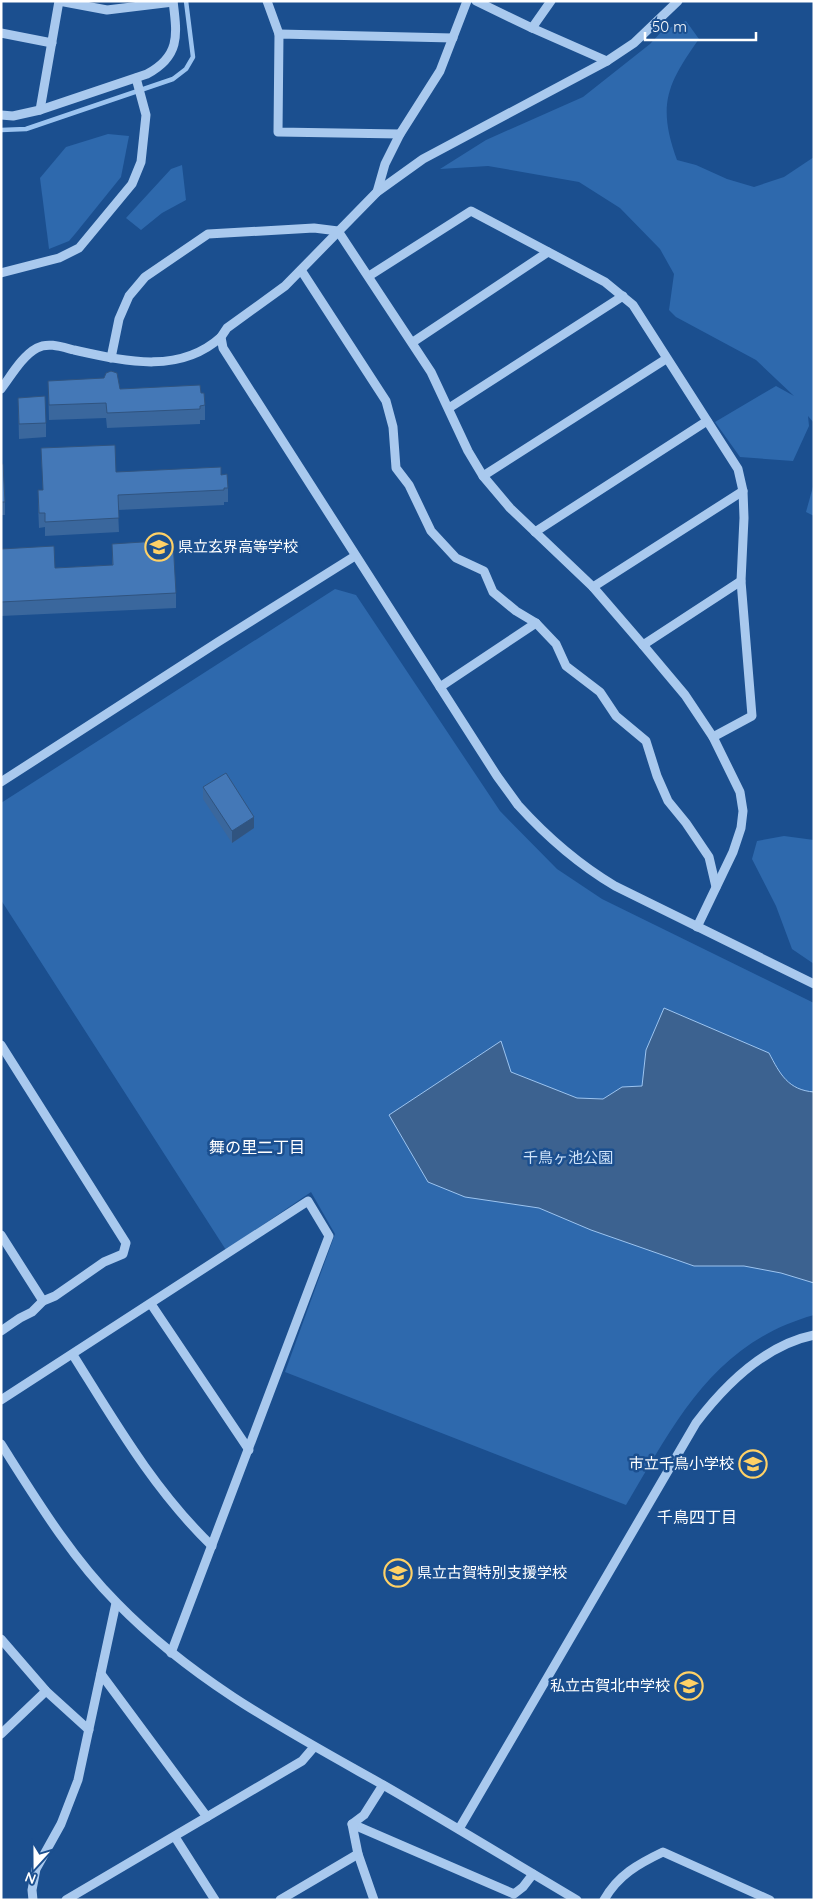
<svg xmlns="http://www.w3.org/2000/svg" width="815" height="1901" font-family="Quicksand,'Noto Sans JP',sans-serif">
<rect width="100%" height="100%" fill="#1b4f8f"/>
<!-- green -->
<g fill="#2e69ad">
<path d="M686,21L699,39C667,84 657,105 677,160L696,165L727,179L754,187L784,177L814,157V423L808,416L809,426L793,461L740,457L715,422L776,386L794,396L756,360L676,317L669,310L674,274L660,249L620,208L579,182L488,166L440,169L486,140L583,97L650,44L662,31Z"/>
<polygon points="108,134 129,136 121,177 75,234 69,241 49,249 40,178 66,147"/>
<polygon points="182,165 186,200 162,213 141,230 126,218 171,169"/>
<polygon points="814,483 814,516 806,512"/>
<path d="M335,589L356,595L500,811L557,869L602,899L814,1003V1315C713,1343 675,1423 626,1505L285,1372L335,1234L311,1192L226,1250L1,900V803Z"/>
<polygon points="784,836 814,840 814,964 792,949 776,906 752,859 757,841"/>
</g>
<!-- water -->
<path fill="#3c6290" stroke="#9cc4f0" d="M664,1008L769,1053C780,1074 788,1090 814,1092V1283L781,1273L744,1266H694L591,1230L539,1208L465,1197L428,1182L389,1115L501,1041L511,1072L577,1098L603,1099L622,1087L642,1086L646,1050Z"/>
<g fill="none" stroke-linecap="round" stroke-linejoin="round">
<!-- stream -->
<polyline stroke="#9cc4f0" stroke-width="4.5" points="1,130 26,129 173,79 186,69 193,57 186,1"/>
<!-- minor -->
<g stroke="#a9c9ee" stroke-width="9">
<polyline points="59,1 107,10 173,2"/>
<polyline points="267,1 279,34"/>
<polyline points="476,1 532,28 551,1"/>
<path d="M678,1L634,43L607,61L423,159L377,192L285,286L227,328L221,337L223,348L497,776L518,805C547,837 578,864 615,886L814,984"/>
<polyline points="532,28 607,61"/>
<polyline points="1,33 52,43"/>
<polyline points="40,110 59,1"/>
<path d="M1,115L13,116L40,110L147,74C181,56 177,34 173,1"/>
<polyline points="400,134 278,132 279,34 453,38"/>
<polyline points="377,192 385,164 400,134 440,71 467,1"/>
<polyline points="301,270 386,401 393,427 396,468 409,485 431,531 456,558 484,571 493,592 516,611 536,623 556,644 566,666 600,692 616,716 646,741 657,776 668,801 686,823 709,857 716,887"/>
<polyline points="1,273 59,258 79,248 132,184 141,162 146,115 136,78"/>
<polyline points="369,276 471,211 605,282 633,305 738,469 743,491 744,518 741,581 752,716 713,737"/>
<polyline points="413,342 548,252"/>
<polyline points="111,358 119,319 129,296 145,277 208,234 314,228 338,231 431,372 468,451 483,476 510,508 593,587 643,645 685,695 713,737 740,792 743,811 741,828 733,852 697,927"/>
<path d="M1,389C11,376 22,356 37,348C48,342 62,347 74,350C124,361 179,375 221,337"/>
<polyline points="449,408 623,296"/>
<polyline points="483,476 666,359"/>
<polyline points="535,532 707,421"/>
<polyline points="593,587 743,491"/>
<polyline points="643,645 741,581"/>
<polyline points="440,687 536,623"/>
<polyline points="1,782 218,642 355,556"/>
<polyline points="1,1045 126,1243 123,1254 104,1262 55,1296 43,1301 32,1312 20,1318 1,1331"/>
<polyline points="1,1235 43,1301"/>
<polyline points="151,1304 249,1450"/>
<path d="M73,1355C115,1422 154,1490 212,1546"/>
<polyline points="1,1400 308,1201 329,1236 171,1653"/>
<path d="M1,1444C36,1499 71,1557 117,1603C195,1683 289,1732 385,1786C449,1823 513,1862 577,1900"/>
<polyline points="1,1639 46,1691 89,1730"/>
<polyline points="101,1674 207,1817"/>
<polyline points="1,1734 46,1691"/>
<polyline points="352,1824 514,1894 523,1887 533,1874"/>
<path d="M459,1829L696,1423C725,1385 765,1345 814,1335"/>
<polyline points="175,1837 215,1900"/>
<polyline points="33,1900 32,1890 36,1869 61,1824 78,1780 116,1603"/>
<polyline points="66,1900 302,1761 314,1747"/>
<polyline points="280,1900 358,1854"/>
<polyline points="374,1900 358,1854 352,1824 364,1815 383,1785"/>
<path d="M604,1900C618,1875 638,1864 663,1852L770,1900"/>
</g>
</g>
<!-- wall -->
<g fill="#3a679d">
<polygon points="48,381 120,389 201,393 205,405 205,420 200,420 200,424 107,428 106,418 49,420"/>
<polygon points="18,398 46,423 46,437 19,439"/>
<polygon points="41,448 116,472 221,475 228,488 228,502 224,502 224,505 118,510 119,532 45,536 45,527 39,528 38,504 38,490 43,490"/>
<polygon points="1,464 5,502 5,515 1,515"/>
<polygon points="112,544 176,593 176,608 1,616 1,549 55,568 112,565"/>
<polygon points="203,787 254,828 232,843 203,799"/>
</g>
<!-- shaded-wall -->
<polygon fill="#305480" points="254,817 254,828 232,843 232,831"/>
<!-- building -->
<g fill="#4478b7" stroke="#305480">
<polygon points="111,371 117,373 120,389 200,385 201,393 204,393 205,405 200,406 200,409 107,413 106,403 49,405 48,381 104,378 106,373"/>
<polygon points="45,396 46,423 19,424 18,398"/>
<polygon points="115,445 116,472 221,467 221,475 227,474 228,488 224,488 224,490 118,495 119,518 45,522 45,513 39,513 38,490 43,490 41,448"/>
<polygon points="1,464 3,464 5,502 1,502"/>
<polygon points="173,540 176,593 1,602 1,549 54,546 55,568 113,565 112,544"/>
<polygon points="226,773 254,817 232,831 203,787"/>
</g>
<!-- icons -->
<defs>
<g id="school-ring" transform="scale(1.4375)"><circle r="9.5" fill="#1b4f8f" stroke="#ffd166" stroke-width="1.5"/><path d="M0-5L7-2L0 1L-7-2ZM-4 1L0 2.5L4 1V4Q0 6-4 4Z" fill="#ffd166"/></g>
</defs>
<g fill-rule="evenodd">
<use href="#school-ring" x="159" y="547"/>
<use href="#school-ring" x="753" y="1464"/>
<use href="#school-ring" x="398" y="1573"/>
<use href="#school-ring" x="689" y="1686"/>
</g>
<g text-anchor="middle" stroke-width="5" stroke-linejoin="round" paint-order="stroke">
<!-- poi labels -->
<g font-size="15" fill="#fff" stroke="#1b4f8f" text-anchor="start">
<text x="178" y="552">県立玄界高等学校</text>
<text x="734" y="1469" text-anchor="end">市立千鳥小学校</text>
<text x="417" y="1578">県立古賀特別支援学校</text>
<text x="670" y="1691" text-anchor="end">私立古賀北中学校</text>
</g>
<!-- park labels -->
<g font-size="15" fill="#cfe3fa" stroke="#1b4f8f">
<text x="568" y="1163">千鳥ヶ池公園</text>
</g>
<!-- neighbourhood labels -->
<g font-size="16" fill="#fff" stroke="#1b4f8f">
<text x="257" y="1153">舞の里二丁目</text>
<text x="697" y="1523">千鳥四丁目</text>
</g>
</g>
<!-- border -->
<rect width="815" height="1901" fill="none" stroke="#ffffff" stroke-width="5"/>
<!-- north arrow -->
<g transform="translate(35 1866) rotate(201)" stroke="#1b4f8f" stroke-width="4" paint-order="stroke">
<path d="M0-4L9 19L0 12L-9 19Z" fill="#ffffff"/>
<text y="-8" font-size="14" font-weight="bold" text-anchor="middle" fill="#ffffff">N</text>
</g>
<!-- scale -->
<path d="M645 32v8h111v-8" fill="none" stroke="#ffffff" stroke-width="2.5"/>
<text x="652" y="32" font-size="15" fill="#ffffff" stroke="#1b4f8f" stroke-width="4" paint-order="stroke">50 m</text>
</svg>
